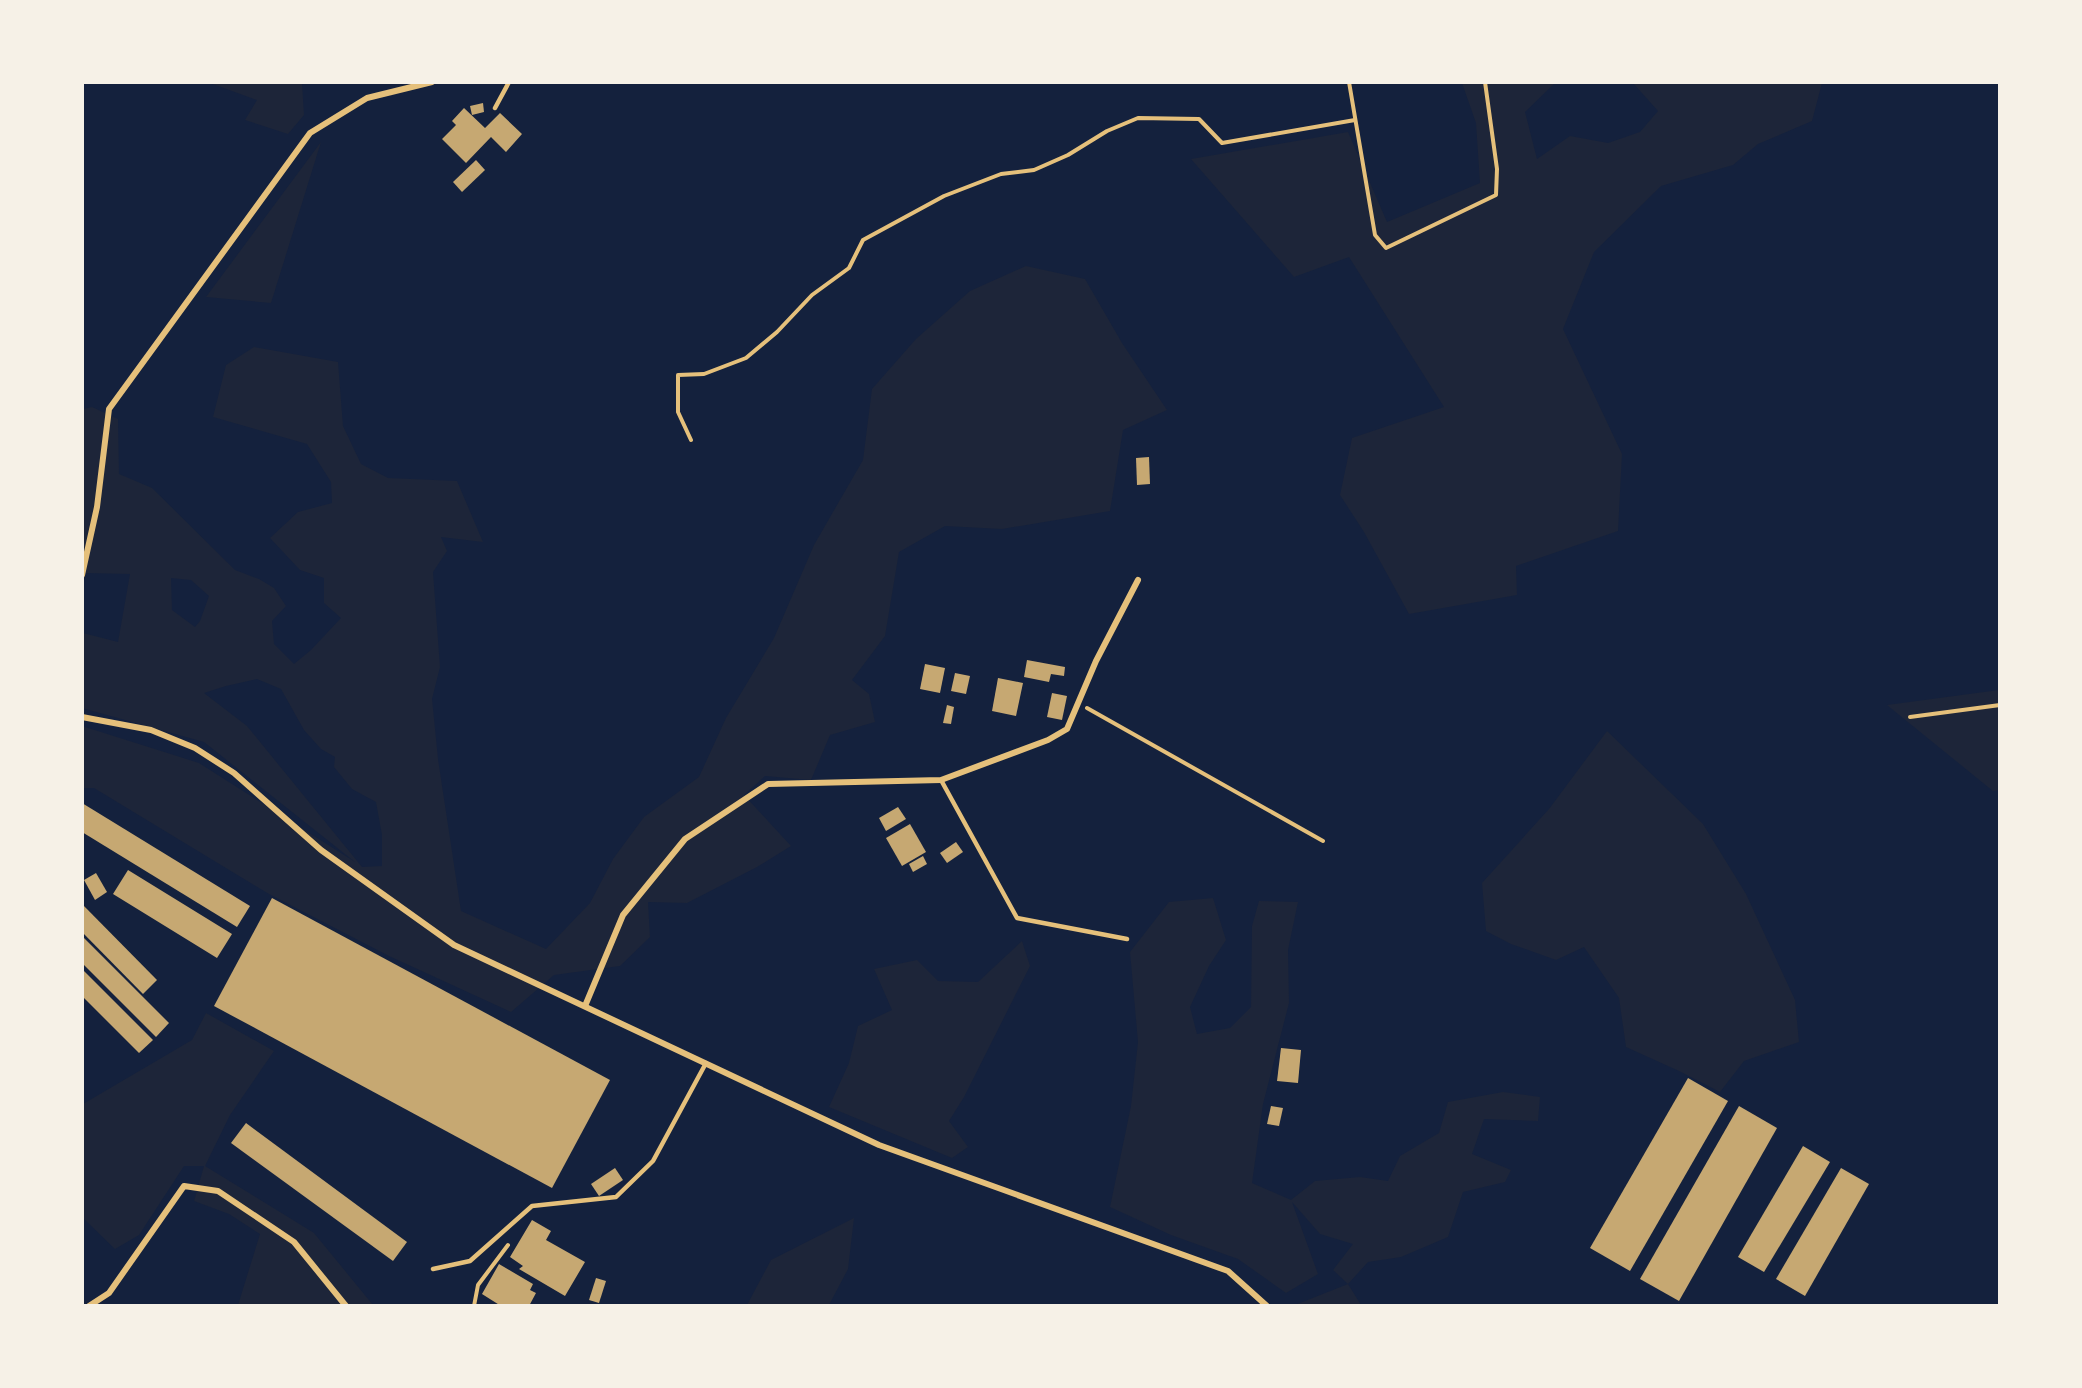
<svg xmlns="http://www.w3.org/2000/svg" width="2082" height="1388" font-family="'Fira Sans Condensed',sans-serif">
<rect width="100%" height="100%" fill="#14213d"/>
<!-- green -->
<g fill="#1d2539" fill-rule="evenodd">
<polygon points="210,83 302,83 304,115 288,134 245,120 257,100"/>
<polygon points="1462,83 1555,83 1525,112 1537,159 1570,136 1608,143 1640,132 1658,111 1633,83 1822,83 1812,121 1758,144 1733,165 1661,186 1594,252 1563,329 1622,454 1618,531 1516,566 1517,595 1409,614 1364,532 1340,495 1352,438 1444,407 1349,257 1294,277 1191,159 1348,132 1387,222 1480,183 1476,123"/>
<polygon points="321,142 271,303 206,297"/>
<path d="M1026,266L1085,279L1122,343L1167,410L1123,430L1110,511L1002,529L945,526L899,552L885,636L852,680L869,694L875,722L830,735L811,780L765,776L744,795L791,846L757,867L687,903L648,902L650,937L620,966L554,975L511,1012L389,956L269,894L94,788H83L82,726L199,763L355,862L204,742L82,708L83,633L118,642L130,574L83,573V409L92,407L118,419L119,474L152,488L235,570L259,579L274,588L286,606L272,621L274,644L294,664L311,650L341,618L324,603V578L300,570L270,538L298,512L332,503L331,482L307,444L213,417L226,365L254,347L338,362L343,426L361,464L388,478L457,481L483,542L441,537L447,551L433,572L440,667L432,699L438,759L461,911L546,949L590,903L613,859L644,817L699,777L726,718L774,638L814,545L863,460L872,389L916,339L970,291ZM171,578L191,580L209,596L200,621L195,627L172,610ZM257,679L281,689L304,730L321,749L335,757L334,767L352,789L376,802L382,835V866L362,867L247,726L204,693L226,686Z"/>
<polygon points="1999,690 1999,790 1993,791 1887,705"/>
<polygon points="1607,731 1703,824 1746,894 1795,1000 1799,1042 1744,1061 1720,1092 1679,1071 1626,1047 1619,998 1584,947 1556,960 1511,944 1486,931 1482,883 1549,809"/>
<polygon points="1213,898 1226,940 1209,966 1190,1007 1197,1034 1230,1028 1251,1007 1252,926 1259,901 1298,902 1288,950 1289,1003 1263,1104 1252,1183 1291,1200 1315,1181 1360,1177 1388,1181 1400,1156 1439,1133 1448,1102 1503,1092 1540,1097 1538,1121 1484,1119 1472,1154 1511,1170 1505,1182 1463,1192 1448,1237 1401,1257 1368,1262 1348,1284 1361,1305 1295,1305 1348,1284 1333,1270 1353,1244 1320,1234 1292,1202 1318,1274 1286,1293 1238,1259 1171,1235 1110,1207 1131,1106 1138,1042 1130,952 1169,902"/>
<polygon points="1022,941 1030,966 964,1097 949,1121 968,1147 952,1158 829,1107 849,1063 858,1026 892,1010 874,969 917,960 938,981 978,982"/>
<polygon points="206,1013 274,1051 230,1115 205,1166 314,1233 373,1305 238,1305 260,1234 229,1214 194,1201 204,1166 184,1166 139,1235 115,1249 83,1218 83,1104 192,1040"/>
<polygon points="854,1218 848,1269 829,1305 747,1305 771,1260"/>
</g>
<!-- building -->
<g fill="#c6a872">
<polygon points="483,103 484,112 472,115 470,106"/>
<polygon points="464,108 485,128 500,113 522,134 506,152 491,137 466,163 442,139 456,125 452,121"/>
<polygon points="476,160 485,170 462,192 453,182"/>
<polygon points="1149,457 1150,484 1137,485 1136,458"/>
<polygon points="1027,660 1065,667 1064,676 1051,674 1049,682 1024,677"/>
<polygon points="925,664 945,668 940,693 920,689"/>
<polygon points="955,673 970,676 966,694 951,691"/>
<polygon points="998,678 1023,683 1016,716 992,711"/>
<polygon points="1052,693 1067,696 1062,720 1047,717"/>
<polygon points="947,705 954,707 951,724 943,723"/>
<polygon points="82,803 250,906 237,927 82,832"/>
<polygon points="898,807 906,819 886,831 879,818"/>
<polygon points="910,824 926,852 902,866 886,838"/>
<polygon points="956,842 963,852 947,863 940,853"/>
<polygon points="923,856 927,864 913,872 909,864"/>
<polygon points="128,870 232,934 217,958 113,894"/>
<polygon points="96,873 107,892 95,900 84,880"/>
<polygon points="272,898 610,1080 552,1188 214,1006"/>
<polygon points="82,904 157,980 143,994 82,932"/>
<polygon points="82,936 169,1023 156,1037 82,963"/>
<polygon points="82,969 153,1040 139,1053 82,996"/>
<polygon points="1281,1048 1301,1050 1298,1083 1277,1081"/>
<polygon points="1688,1078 1728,1101 1630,1271 1590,1248"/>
<polygon points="1271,1106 1283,1108 1279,1126 1267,1124"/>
<polygon points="1739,1106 1777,1128 1679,1301 1640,1279"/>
<polygon points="246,1123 407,1242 393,1261 231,1143"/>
<polygon points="1803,1146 1830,1162 1764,1272 1738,1257"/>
<polygon points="615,1168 623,1180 599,1196 591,1184"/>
<polygon points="1841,1168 1869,1184 1805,1296 1776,1279"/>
<polygon points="532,1220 551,1231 546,1240 585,1262 565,1296 519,1269 523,1266 510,1257"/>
<polygon points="499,1264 533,1284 530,1290 536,1293 529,1306 501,1306 482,1294"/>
<polygon points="596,1278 606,1281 599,1303 589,1300"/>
</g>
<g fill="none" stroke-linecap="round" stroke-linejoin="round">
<!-- path -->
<g stroke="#e5c07b" stroke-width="4">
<polyline points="1349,82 1375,235 1386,248 1496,195 1497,169 1485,82"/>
<polyline points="691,440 678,412 678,375 704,374 746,358 777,332 812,295 849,268 863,240 944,196 1001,174 1034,170 1068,155 1107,131 1138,118 1199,119 1222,143 1355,120"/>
<polyline points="1087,708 1323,841"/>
<polyline points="1910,717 2000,705"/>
<polyline points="474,1306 478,1285 508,1245"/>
</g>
<!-- service -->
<g stroke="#e5c07b" stroke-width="4.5">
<polyline points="495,108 509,82"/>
<polyline points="941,780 1017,918 1127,939"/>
<polyline points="433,1269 470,1261 532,1206 616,1197 653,1161 706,1063"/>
</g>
<!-- minor -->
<g stroke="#e5c07b" stroke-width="6">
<polyline points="82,575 97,507 109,409 310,133 367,98 432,82"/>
<polyline points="82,717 151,730 195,748 234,773 321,850 454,945 879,1145 1228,1271 1267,1306"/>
<polyline points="585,1006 623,915 685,839 768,784 941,780 1048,740 1067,729 1096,661 1138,580"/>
<polyline points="89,1306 109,1293 184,1186 218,1191 294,1242 346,1306"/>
</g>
</g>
<!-- border -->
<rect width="2082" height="1388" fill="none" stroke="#f6f1e7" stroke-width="168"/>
</svg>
